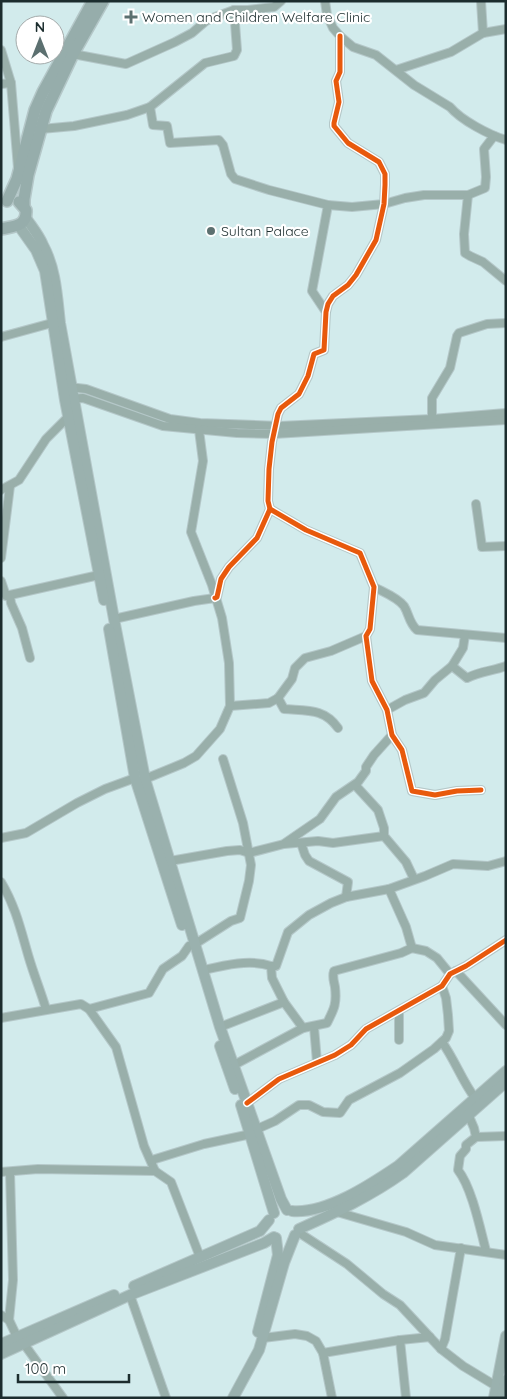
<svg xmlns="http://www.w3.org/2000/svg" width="507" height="1399" font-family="Quicksand,sans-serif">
<rect width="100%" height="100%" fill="#d2ebec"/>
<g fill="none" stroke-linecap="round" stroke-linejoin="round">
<!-- minor casing -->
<g stroke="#b4c7c8" stroke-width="10">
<g id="minor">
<path d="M325,1L327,15L333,28L340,36L353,47L376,55L414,85L450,107C461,120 489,135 506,140"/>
<polyline points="481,1 483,33"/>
<polyline points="1,50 11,83 18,168"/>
<polyline points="73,54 126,64 175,42 192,33 206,21 210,19 234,10 248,10 274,7 281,1"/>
<polyline points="396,70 451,52 483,33 506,29"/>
<polyline points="1,84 11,83"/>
<polyline points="150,107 153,125 167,126 170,143 219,140 223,145 231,174 235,179 269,190 328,205 352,207 384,204 405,198 424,195 468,195 485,188 486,177 484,149 494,136"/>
<polyline points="41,129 74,126 127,115 150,107 205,63 234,56 237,50 234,10"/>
<polyline points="468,195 464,234 465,253 470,256 483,262 506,281"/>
<polyline points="326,312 312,291 328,205"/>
<polyline points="1,337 52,323"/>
<polyline points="69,387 86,389 170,419 200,423 279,426 432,419 506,413"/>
<polyline points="68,399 83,398 163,426 237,433 274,434 506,420"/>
<polyline points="432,419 432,398 450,368 457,336 459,333 487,324 506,323"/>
<polyline points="1,490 19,480 46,439 69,416"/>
<polyline points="476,504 482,547 506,546"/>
<polyline points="270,509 306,530 360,553 374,587 370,629 366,636 372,681 387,710 392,735 402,750 412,791 435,795 457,791 481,790"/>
<polyline points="1,558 10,486"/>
<polyline points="1,581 6,596 10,595"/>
<path d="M374,587C383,592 397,597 404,606C409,614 409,623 417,630L506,638"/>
<polyline points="215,598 217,597 221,579 229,567 257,538 270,509 268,501 269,469 272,442 278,414 281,408 299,394 308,376 314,354 324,350 326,312 328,304 333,296 348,285 356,275 376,240 384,204 385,185 385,174 379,162 348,143 334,126 334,123 339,102 336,81 340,72 340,36"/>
<polyline points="114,619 194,601 215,598"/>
<polyline points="30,658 22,628 11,603 10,595 99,575"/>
<path d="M452,666L467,678C480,671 493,671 506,666"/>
<path d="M278,698L284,709C307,711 324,708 338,728"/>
<polyline points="230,706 269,703 278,698 292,679 295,668 305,658 331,651 366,636"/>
<polyline points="387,710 405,700 424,693 435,680 452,666 463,648 465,635"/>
<polyline points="145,779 184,763 196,756 220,729 230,706 229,663 222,618 212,585 191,532 203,461 199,430"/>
<polyline points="355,785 378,810 384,828 384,836 406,862 414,879"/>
<polyline points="1,838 26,833 77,803 105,789 135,778"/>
<polyline points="285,843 320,819 336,797 358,782 366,771 366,767 374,755 392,735"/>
<polyline points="301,843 305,855 309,861 348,882 346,897"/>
<polyline points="170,861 227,851 240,850 249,853 284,844 318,841 333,843 384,836"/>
<path d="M1,882C16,907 21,931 29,958C34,975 41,992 46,1009"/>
<polyline points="389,889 406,927 412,948"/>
<polyline points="195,944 231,921 240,918 249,881 251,865 243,823 223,759"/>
<polyline points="271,966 276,966 288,932 309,915 331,903 346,897 389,889 425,876 453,864 488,866 506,861"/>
<path d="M204,970C225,965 250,959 271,966L272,978L284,1002L303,1028"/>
<polyline points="456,971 506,1025"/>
<polyline points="89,1009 149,993 163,969 182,956 189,946"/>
<polyline points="1,1018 81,1004 89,1009 116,1047 144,1146 155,1171"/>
<polyline points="220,1027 284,1002"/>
<polyline points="314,1027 317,1062"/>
<polyline points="399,1040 399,1011"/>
<path d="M442,1042C455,1060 462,1081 475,1098"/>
<path d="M234,1065L303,1028L327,1023C334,1009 337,1004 335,987C334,981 332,977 334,971L401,953L412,948L426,951L437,958L450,974"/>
<polyline points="247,1103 279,1079 335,1055 351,1045 366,1029 442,986 450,974 466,966 506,940"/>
<path d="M468,1114L474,1128L476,1137L466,1145V1149L460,1156L458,1170C472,1188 480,1228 486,1251"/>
<polyline points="257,1129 275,1121 299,1105 309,1105 323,1112 340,1113 349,1100 400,1073 434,1049 446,1038 449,1031 448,1015 446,998 442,986"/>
<polyline points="476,1137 506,1136"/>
<polyline points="152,1160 204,1144 251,1134"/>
<polyline points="1,1172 38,1169 155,1171 171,1182 200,1257"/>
<polyline points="337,1212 406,1232 435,1245 506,1255"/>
<polyline points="298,1232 347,1264 383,1294 400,1305 441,1349 463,1366 496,1386"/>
<polyline points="130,1295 166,1398"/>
<polyline points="1,1315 9,1320 17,1337"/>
<polyline points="9,1320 13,1280 10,1172"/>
<polyline points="263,1338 295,1334 307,1336 316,1341 323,1353 332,1398"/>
<polyline points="400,1340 406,1398"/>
<polyline points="24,1344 63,1398"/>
<polyline points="441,1349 445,1339 461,1248"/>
<polyline points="323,1353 400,1340 430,1337"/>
</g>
</g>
<!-- major casing -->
<g stroke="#b4c7c8" stroke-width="12">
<g id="major">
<path d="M26,218C32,227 39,235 43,245C56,269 57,297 60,323L114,619L145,779L220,1027L281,1199L287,1210"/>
<polyline points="19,226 36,250 45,271 65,400 104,600"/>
<polyline points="109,629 135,778 182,925"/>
<polyline points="220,1046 235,1089"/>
<polyline points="241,1105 274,1213"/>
<path d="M292,1211C326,1214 370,1185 398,1166L506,1071"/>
<path d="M299,1229C335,1213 371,1196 403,1173L506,1082"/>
<polyline points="134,1286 260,1231 269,1220"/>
<polyline points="258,1332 278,1255 276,1238"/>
<polyline points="1,1344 114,1295"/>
<polyline points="1,1354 130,1295 264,1243 274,1237"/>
<polyline points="233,1398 259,1350 284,1263 295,1235"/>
<polyline points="494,1398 506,1336"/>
<polyline points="501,1398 506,1380"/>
</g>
</g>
<!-- highway casing -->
<g stroke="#b4c7c8" stroke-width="14">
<g id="highway">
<polyline points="7,201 17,179 35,110 43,92 93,1"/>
<polyline points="24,206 24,199 28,175 46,111 73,54 103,1"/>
<path d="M1,229C14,226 27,227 26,210L19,202"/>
</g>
</g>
<!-- minor -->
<use href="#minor" stroke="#99afaa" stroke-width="8"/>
<!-- major -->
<use href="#major" stroke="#9ab1ae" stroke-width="10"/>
<!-- highway -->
<use href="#highway" stroke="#96adab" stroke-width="11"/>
<!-- cycleway casing -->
<g stroke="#fff" stroke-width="8">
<g id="cycleway">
<polyline points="270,509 306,530 360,553 374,587 370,629 366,636 372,681 387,710 392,735 402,750 412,791 435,795 457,791 481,790"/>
<polyline points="215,598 217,597 221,579 229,567 257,538 270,509 268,501 269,469 272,442 278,414 281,408 299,394 308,376 314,354 324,350 326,312 328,304 333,296 348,285 356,275 376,240 384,204 385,185 385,174 379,162 348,143 334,126 334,123 339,102 336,81 340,72 340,36"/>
<polyline points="247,1103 279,1079 335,1055 351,1045 366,1029 442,986 450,974 466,966 506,940"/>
</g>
</g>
<!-- cycleway -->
<use href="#cycleway" stroke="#e8590c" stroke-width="5"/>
</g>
<!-- markers -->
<g fill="#5c7070" stroke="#fff" stroke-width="2">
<path d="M128.5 9.5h5v5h5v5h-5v5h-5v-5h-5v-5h5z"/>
<circle cx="211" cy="231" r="5"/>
</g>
<g text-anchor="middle" stroke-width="4.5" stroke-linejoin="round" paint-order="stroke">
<!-- poi labels -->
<g font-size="14" fill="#1c2d2e" stroke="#fff" text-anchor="start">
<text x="142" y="22">Women and Children Welfare Clinic</text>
<text x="221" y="236">Sultan Palace</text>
</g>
</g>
<!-- border -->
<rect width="507" height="1399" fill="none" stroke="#1c2d2e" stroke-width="5"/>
<!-- north arrow -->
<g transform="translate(40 40)"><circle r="24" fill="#ffffff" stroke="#a4abab"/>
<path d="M0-4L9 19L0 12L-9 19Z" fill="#5c7070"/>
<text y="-8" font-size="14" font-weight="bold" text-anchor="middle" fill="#1c2d2e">N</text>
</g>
<!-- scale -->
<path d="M18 1374v8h111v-8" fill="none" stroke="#1c2d2e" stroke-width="2.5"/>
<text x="25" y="1374" font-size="15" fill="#1c2d2e" stroke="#ffffff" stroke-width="4" paint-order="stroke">100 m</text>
</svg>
